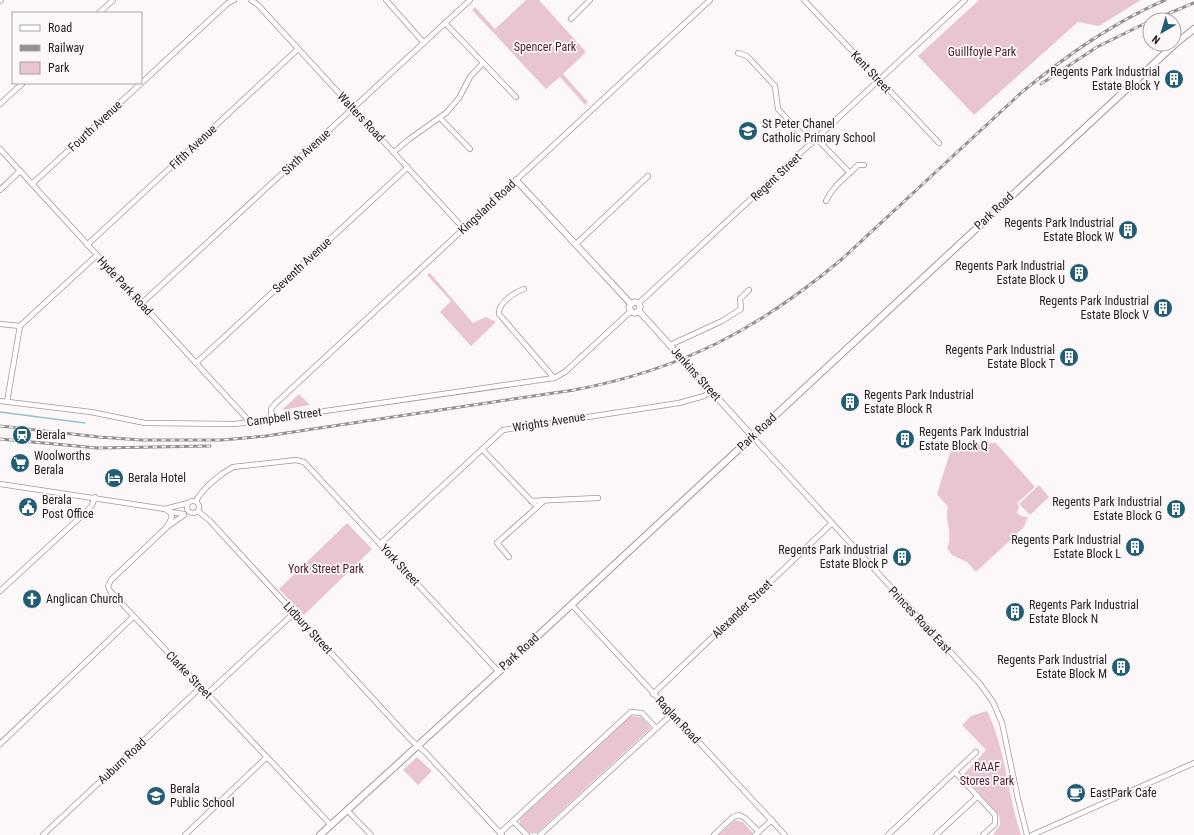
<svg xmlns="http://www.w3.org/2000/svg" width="1194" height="835" font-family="'Roboto Condensed',sans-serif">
<rect width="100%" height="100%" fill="#fcf8f9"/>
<!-- green -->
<g fill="#e9c5d1">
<polygon points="526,0 539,0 586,52 563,74 588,102 585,105 560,77 546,89 472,10 475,7 495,29"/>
<polygon points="979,0 1141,0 1099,26 1078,22 974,115 918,56"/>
<polygon points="430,273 473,323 486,317 496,322 471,346 440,312 451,301 427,275"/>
<polygon points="299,394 310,405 282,410"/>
<path d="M953,443H996L1035,487L1017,503L1019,507L1017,513L1021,516L1028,517L1024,527L976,572L967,562L952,555L947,548C954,535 944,520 948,507L937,494Z"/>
<polygon points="1039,485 1049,497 1030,515 1019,504"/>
<polygon points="347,523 372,549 304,615 279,589"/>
<path d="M987,711C1006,749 1007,794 1021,835H993L1000,825L999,815L963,775L986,750L962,725L971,716Z"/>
<polygon points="631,716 641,717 651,728 537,833 531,834 520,824 520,819"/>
<polygon points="417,757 432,771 418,785 403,770"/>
<polygon points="735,820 743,822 752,832 752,835 719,835"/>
</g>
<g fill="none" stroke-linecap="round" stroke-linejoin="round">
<!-- stream -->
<polyline stroke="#94bed2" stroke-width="1.5" points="0,412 85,423"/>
<!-- minor casing -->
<g stroke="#a8939a" stroke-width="6">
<g id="minor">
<polyline points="251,0 258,5 464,229"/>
<polyline points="386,0 424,43"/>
<polyline points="804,0 939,143"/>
<polyline points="0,1 1,0"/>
<polyline points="99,13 113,0"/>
<polyline points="571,19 590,0"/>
<polyline points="445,23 516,97"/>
<polyline points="738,53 747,56 775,86 778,109 811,144"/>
<polyline points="0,104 23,83"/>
<polyline points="441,119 470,149"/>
<polyline points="817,139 850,173"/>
<polyline points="0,149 250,422"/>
<polyline points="394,152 408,140 446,113 459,98 470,77 483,63"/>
<polyline points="32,184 228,3 234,0"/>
<polyline points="0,190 20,171"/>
<path d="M826,201C833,186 847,176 858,165H864"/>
<polyline points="576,244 648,176"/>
<polyline points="87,245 298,49"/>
<path d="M524,289C515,292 498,303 499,314L554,378"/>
<polyline points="142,303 470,0"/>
<polyline points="639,303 965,0"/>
<polyline points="0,324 20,326"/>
<polyline points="670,345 722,321 741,309 740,299 749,290"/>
<polyline points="196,363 408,167"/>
<polyline points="0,401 91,412 145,423 235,424 554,378 565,372 631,311"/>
<polyline points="7,402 20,326 97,255"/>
<polyline points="271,419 271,409 275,404 710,0"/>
<polyline points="752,436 980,684 993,702 1002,723 1018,799 1027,835"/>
<polyline points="482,449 537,507"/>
<polyline points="0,484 165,509 188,503"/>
<circle cx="193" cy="507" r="6"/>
<path d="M196,501C203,488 220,474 233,467L296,460L304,462L498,671"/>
<polyline points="531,501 598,498"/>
<polyline points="165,509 170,512 184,514"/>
<polyline points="198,511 209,520 410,739 425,752 502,835"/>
<polyline points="184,515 167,527 111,580 108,586 110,591 331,825"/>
<polyline points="167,527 172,517 170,512"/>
<polyline points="380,544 503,430 679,403 704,396 711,391"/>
<polyline points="509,557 497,543 545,500"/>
<polyline points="0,591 88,510 92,505 95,497"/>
<polyline points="571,604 785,835"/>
<polyline points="207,694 294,613"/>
<polyline points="653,694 831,524"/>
<polyline points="0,744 133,617"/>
<polyline points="955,772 995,815 995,824 983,835"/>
<polyline points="347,810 371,835"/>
<polyline points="513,821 527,835"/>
<polyline points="500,833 631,712 642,713 656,728"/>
<polyline points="43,835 201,687"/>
<polyline points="185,835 267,757"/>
<polyline points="540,835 672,714"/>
<polyline points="714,835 733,817 739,815 745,818 759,832"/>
<polyline points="755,835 772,820"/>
<polyline points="888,835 976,752"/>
<polyline points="936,835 978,796"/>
<polyline points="1032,835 1194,763"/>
</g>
</g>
<!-- tertiary casing -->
<g stroke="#a8939a" stroke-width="7">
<g id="tertiary">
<polyline points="516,180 631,304"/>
<polyline points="631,304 629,307 631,312 635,313 639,311"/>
<polyline points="631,304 634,302 639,303 640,307 639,311"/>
<polyline points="639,311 676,352"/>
<polyline points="694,372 752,436"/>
</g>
</g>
<!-- secondary casing -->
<g stroke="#a8939a" stroke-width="8">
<polyline id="secondary" points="320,835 529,644 1174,45 1194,29"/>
</g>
<!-- minor -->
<use href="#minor" stroke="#fff" stroke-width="4.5"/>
<!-- tertiary -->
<use href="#tertiary" stroke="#fff" stroke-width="5.5"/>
<!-- secondary -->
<use href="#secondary" stroke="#fff" stroke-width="6"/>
<!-- rail casing -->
<g stroke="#948e90" stroke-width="3">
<g id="rail">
<polyline points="1153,20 1194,3"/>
<polyline points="1041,84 1097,47 1150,21"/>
<path d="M0,426L99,437L141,440H222L266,436L574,390C681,370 759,329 842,259L1022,92C1066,56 1112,23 1165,0"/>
<polyline points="0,439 98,448 210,446"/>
</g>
</g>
<!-- rail -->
<use href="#rail" stroke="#fcf8f9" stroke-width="1.5" stroke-dasharray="4.5" stroke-linecap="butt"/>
<!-- tertiary-bridge casing -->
<g stroke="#a8939a" stroke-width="7" stroke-linecap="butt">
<polyline id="tertiary-bridge" points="676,352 694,372"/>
</g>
<!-- tertiary-bridge -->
<use href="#tertiary-bridge" stroke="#fff" stroke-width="5.5"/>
</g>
<!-- icons -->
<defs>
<g id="building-disc" transform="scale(1)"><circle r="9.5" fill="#215e76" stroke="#fcf8f9"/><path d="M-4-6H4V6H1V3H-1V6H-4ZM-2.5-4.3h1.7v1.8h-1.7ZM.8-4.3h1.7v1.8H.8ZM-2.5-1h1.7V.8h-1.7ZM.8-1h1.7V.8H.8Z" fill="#fff"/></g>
<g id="school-disc" transform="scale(1)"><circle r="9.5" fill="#215e76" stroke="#fcf8f9"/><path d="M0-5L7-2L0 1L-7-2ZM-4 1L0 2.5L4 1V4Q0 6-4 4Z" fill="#fff"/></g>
<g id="station-disc" transform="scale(1)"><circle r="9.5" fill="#215e76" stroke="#fcf8f9"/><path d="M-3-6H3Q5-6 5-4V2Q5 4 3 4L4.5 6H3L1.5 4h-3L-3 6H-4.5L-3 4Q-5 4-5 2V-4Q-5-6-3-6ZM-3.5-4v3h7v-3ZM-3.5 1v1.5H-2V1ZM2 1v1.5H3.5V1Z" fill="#fff"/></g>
<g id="supermarket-disc" transform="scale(1)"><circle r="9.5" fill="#215e76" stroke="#fcf8f9"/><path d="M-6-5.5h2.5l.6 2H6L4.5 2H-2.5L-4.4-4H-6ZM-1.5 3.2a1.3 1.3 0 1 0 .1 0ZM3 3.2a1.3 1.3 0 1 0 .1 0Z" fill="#fff"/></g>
<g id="hotel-disc" transform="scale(1)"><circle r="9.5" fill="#215e76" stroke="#fcf8f9"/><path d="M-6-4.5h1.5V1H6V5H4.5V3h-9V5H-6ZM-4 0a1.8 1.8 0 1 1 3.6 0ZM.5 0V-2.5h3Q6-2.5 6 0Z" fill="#fff"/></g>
<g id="civic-disc" transform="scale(1)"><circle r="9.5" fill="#215e76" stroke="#fcf8f9"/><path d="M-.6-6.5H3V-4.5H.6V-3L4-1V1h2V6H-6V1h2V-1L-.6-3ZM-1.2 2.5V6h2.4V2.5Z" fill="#fff"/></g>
<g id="church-disc" transform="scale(1)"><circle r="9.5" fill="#215e76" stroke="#fcf8f9"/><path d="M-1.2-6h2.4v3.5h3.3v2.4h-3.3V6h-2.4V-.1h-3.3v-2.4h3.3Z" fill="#fff"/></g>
<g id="cafe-disc" transform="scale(1)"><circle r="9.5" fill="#215e76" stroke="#fcf8f9"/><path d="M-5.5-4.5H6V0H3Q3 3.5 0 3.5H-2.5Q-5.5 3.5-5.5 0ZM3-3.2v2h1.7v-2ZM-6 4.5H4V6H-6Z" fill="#fff"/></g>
</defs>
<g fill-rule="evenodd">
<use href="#building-disc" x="1174" y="79"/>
<use href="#school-disc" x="748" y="131"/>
<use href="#building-disc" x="1128" y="230"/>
<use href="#building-disc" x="1079" y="273"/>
<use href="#building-disc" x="1163" y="308"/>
<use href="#building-disc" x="1069" y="357"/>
<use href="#building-disc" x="850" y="402"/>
<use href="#station-disc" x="22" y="435"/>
<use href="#building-disc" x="905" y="439"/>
<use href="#supermarket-disc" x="20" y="463"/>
<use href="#hotel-disc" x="114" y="478"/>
<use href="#civic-disc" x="28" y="507"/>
<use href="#building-disc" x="1176" y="509"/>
<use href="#building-disc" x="1135" y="547"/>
<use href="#building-disc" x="902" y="557"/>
<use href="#church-disc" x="32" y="599"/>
<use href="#building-disc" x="1015" y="612"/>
<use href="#building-disc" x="1121" y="667"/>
<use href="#cafe-disc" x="1076" y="793"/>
<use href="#school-disc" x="156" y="796"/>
</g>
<g text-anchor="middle" stroke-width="3.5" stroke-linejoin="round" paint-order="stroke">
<!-- park labels -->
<g font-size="12" fill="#4f1b32" stroke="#fcf8f9">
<text x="545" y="51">Spencer Park</text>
<text x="982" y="56">Guillfoyle Park</text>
<text x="326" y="573">York Street Park</text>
<text x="987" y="771">RAAF<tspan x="987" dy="14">Stores Park</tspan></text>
</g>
<!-- street labels -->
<g font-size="12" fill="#292124" stroke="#fcf8f9">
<text transform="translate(871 72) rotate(47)" y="4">Kent Street</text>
<text transform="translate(361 117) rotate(47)" y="4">Walters Road</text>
<text transform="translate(95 126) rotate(-43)" y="4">Fourth Avenue</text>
<text transform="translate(193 147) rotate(-43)" y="4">Fifth Avenue</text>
<text transform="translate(306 152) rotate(-43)" y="4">Sixth Avenue</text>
<text transform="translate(776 177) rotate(-43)" y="4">Regent Street</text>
<text transform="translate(487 207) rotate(-43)" y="4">Kingsland Road</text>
<text transform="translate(994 211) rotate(-43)" y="4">Park Road</text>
<text transform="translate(302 265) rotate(-43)" y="4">Seventh Avenue</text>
<text transform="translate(125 286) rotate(47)" y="4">Hyde Park Road</text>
<text transform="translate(696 374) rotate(48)" y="4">Jenkins Street</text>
<text transform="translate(284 417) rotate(-8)" y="4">Campbell Street</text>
<text transform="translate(549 422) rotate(-9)" y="4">Wrights Avenue</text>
<text transform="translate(757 432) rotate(-43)" y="4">Park Road</text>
<text transform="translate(400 565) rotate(47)" y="4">York Street</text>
<text transform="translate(742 609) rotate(-44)" y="4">Alexander Street</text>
<text transform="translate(920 620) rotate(47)" y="4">Princes Road East</text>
<text transform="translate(308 628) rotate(47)" y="4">Lidbury Street</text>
<text transform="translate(519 652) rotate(-42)" y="4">Park Road</text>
<text transform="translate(189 675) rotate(46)" y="4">Clarke Street</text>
<text transform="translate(678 720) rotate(47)" y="4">Raglan Road</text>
<text transform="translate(122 761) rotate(-43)" y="4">Auburn Road</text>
</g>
<!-- poi labels -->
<g font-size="12" fill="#292124" stroke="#fcf8f9" text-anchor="start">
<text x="1160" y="76" text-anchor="end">Regents Park Industrial<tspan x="1160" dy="14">Estate Block Y</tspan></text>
<text x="762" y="128">St Peter Chanel<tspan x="762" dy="14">Catholic Primary School</tspan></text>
<text x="1114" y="227" text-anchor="end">Regents Park Industrial<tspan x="1114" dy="14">Estate Block W</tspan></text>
<text x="1065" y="270" text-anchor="end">Regents Park Industrial<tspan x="1065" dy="14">Estate Block U</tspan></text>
<text x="1149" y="305" text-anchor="end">Regents Park Industrial<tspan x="1149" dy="14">Estate Block V</tspan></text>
<text x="1055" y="354" text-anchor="end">Regents Park Industrial<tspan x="1055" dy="14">Estate Block T</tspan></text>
<text x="864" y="399">Regents Park Industrial<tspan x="864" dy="14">Estate Block R</tspan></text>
<text x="919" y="436">Regents Park Industrial<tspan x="919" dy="14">Estate Block Q</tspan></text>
<text x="36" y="439">Berala</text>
<text x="34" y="460">Woolworths<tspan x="34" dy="14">Berala</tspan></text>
<text x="128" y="482">Berala Hotel</text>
<text x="42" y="504">Berala<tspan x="42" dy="14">Post Office</tspan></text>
<text x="1162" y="506" text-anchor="end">Regents Park Industrial<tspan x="1162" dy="14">Estate Block G</tspan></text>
<text x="1121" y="544" text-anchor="end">Regents Park Industrial<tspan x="1121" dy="14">Estate Block L</tspan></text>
<text x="888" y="554" text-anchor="end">Regents Park Industrial<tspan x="888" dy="14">Estate Block P</tspan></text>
<text x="46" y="603">Anglican Church</text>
<text x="1029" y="609">Regents Park Industrial<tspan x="1029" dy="14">Estate Block N</tspan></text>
<text x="1107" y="664" text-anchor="end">Regents Park Industrial<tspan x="1107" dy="14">Estate Block M</tspan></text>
<text x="170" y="793">Berala<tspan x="170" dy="14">Public School</tspan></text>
<text x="1090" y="797">EastPark Cafe</text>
</g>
</g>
<!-- legend -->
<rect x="12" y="12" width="130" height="72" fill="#fcf8f9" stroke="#a8a2a4"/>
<rect x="20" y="25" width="20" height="6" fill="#ffffff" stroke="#a8a2a4"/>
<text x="48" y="32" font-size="12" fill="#292124">Road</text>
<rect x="20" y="45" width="20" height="6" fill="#948e90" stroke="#a8a2a4"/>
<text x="48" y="52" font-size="12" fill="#292124">Railway</text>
<rect x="20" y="62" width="20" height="12" fill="#e9c5d1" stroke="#a8a2a4"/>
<text x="48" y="72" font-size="12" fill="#292124">Park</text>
<!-- north arrow -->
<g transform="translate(1162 32) rotate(218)"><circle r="19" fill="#fcf8f9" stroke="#a8a2a4"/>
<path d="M0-3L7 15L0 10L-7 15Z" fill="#215e76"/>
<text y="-6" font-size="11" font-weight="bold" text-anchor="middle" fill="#292124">N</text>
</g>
</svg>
